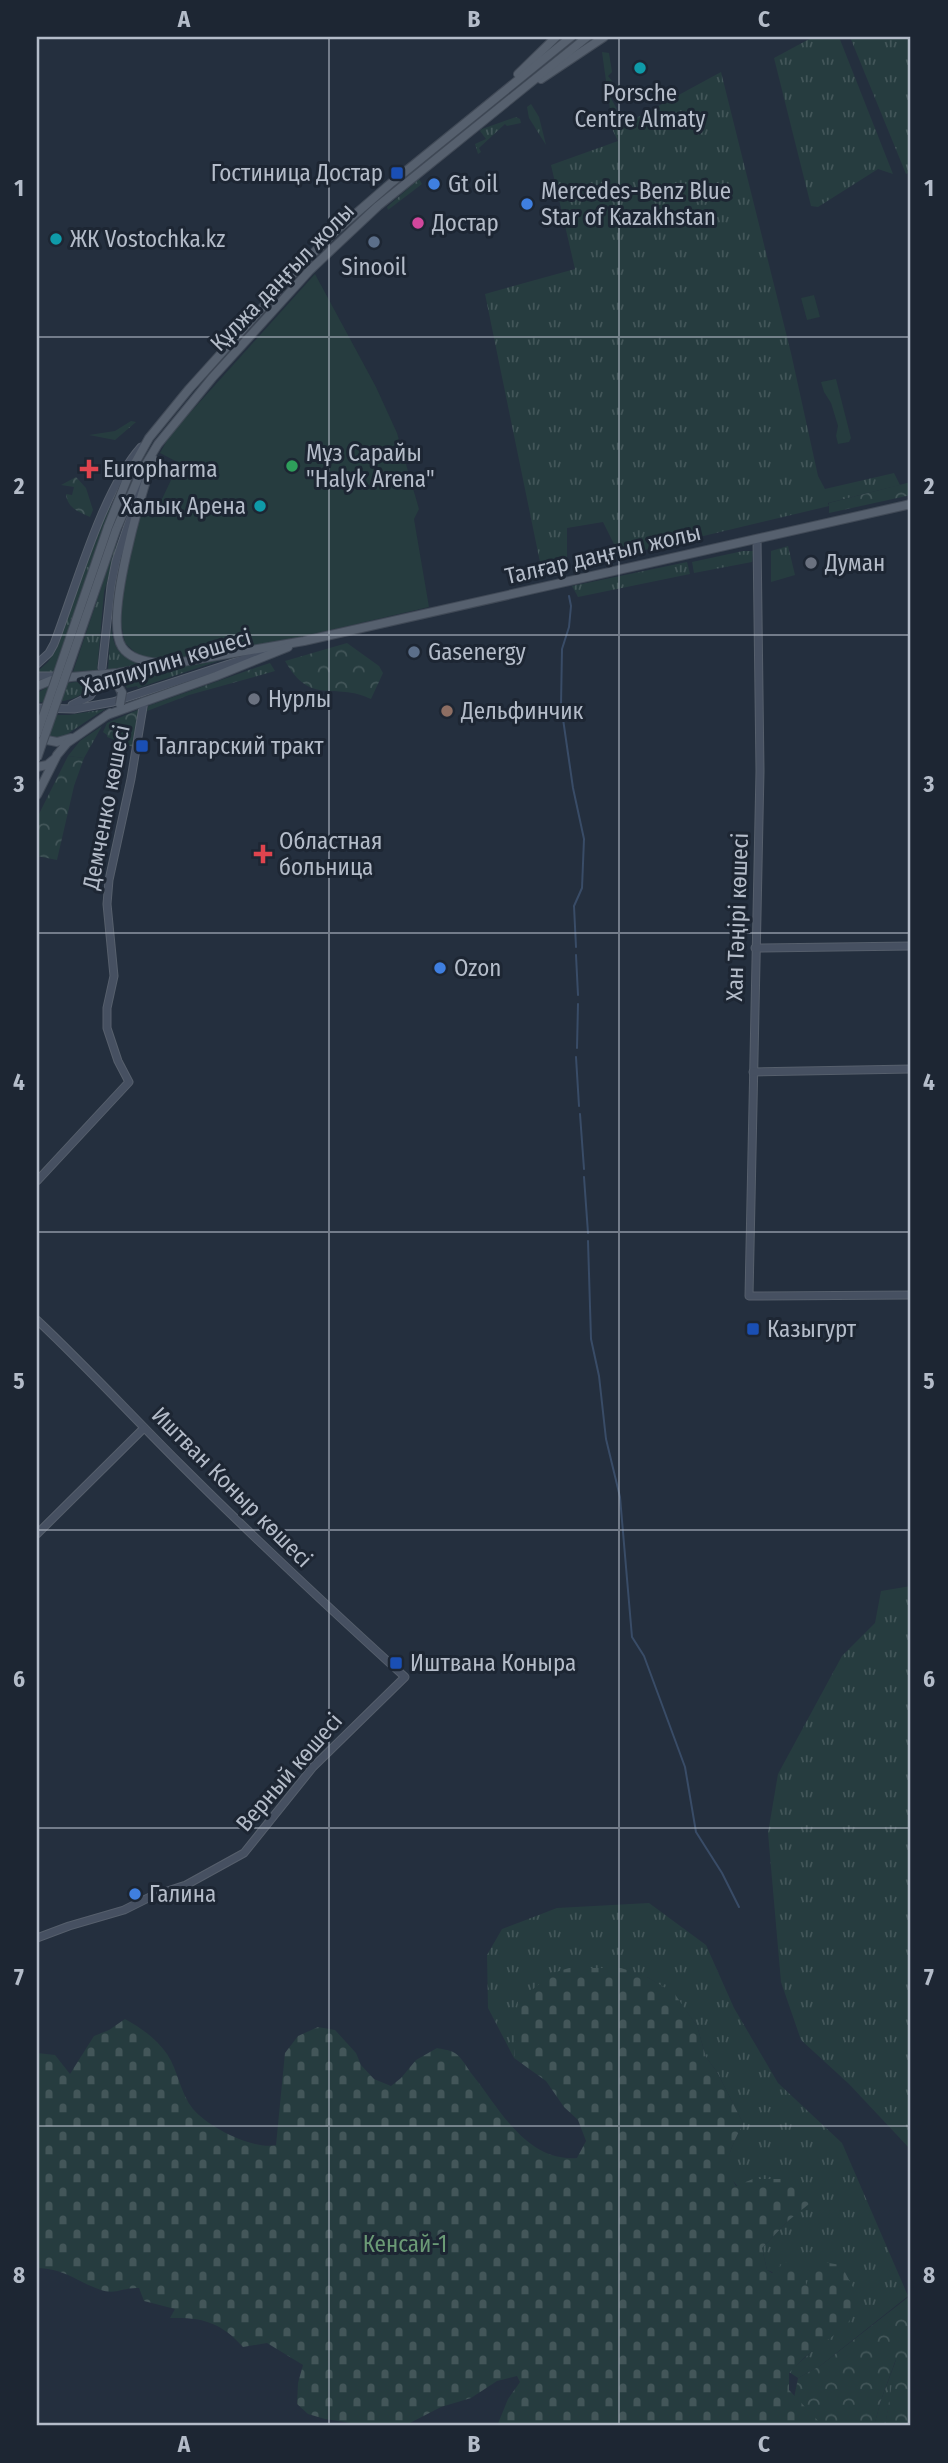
<svg xmlns="http://www.w3.org/2000/svg" width="948" height="2463" font-family="'Fira Sans Condensed',sans-serif">
<defs>
<pattern id="grass-tufts" width="24" height="20" patternUnits="userSpaceOnUse" patternTransform="scale(1.75)"><rect width="24" height="20" fill="#263c3f"/><path d="M3 7l-1-3M5 7V3M7 7l1-3M15 17l-1-3M17 17v-4M19 17l1-3" fill="none" stroke="#435659"/></pattern>
<pattern id="forest-crowns" width="20" height="18" patternUnits="userSpaceOnUse" patternTransform="scale(1.75)"><rect width="20" height="18" fill="#263c3f"/><path d="M2 6a3 3 0 1 1 6 0M12 15a3 3 0 1 1 6 0" fill="none" stroke="#435659"/></pattern>
<pattern id="cemetery-stones" width="16" height="16" patternUnits="userSpaceOnUse" patternTransform="scale(1.75)"><rect width="16" height="16" fill="#263c3f"/><path d="M2 7V4a2 2 0 0 1 4 0v3zM10 15v-3a2 2 0 0 1 4 0v3z" fill="#435659"/></pattern>
</defs>
<rect width="100%" height="100%" fill="#242f3e"/>
<!-- grass -->
<g fill="url(#grass-tufts)">
<polygon points="813,37 839,37 893,174 878,169 818,207 811,206 774,58"/>
<polygon points="850,37 911,37 911,172 906,174"/>
<polygon points="602,52 609,53 612,72 608,76 616,86 619,84 621,86 609,95 617,109 613,110 616,129 721,72 791,353 818,476 825,489 894,473 900,485 828,503 829,506 620,556 603,522 567,528 567,569 542,572 485,294 575,269 551,165 618,141 613,131"/>
<polygon points="531,104 539,117 546,145 529,118 527,107"/>
<polygon points="516,117 520,119 521,123 507,126 505,124 479,148 481,152 478,154 475,144 486,139 480,131 482,129"/>
<polygon points="131,421 136,422 115,440 89,435 115,431"/>
<polygon points="110,505 112,507 104,525 56,672 37,672 48,662 58,646 78,585"/>
<polygon points="116,544 118,545 104,592 97,671 73,672"/>
<polygon points="788,546 795,575 771,582 771,551"/>
<polygon points="743,551 753,551 752,562 694,573 692,562"/>
<polygon points="599,552 611,561 576,569 582,555"/>
<polygon points="687,562 690,574 578,597 572,586"/>
<path d="M111,625C112,648 122,660 145,665L108,670Z"/>
<polygon points="233,656 138,688 137,686 127,688 120,677"/>
<polygon points="270,663 275,671 254,677 252,669"/>
<path d="M76,682H93C81,702 58,703 37,702V693L51,685Z"/>
<path d="M106,709C97,713 62,739 59,739C52,740 43,737 37,736V715H69Z"/>
<polygon points="102,726 84,758 68,756 80,741"/>
<polygon points="911,1586 911,2150 849,2084 801,2040 781,1982 768,1833 778,1774 842,1656 875,1623 881,1591"/>
<path d="M649,1903L706,1945L734,2008L778,2083L842,2143L908,2296L820,2366L798,2378L789,2372L816,2348L807,2286L767,2270L762,2248L789,2220C773,2210 732,2190 728,2171C725,2156 737,2137 743,2123L717,2072L706,2057L697,2026L674,1994L647,1977L517,2033L514,2058L488,2008L487,1955L502,1929L557,1908Z"/>
<polygon points="898,2355 885,2426 874,2426 881,2400"/>
</g>
<!-- forest -->
<g fill="url(#forest-crowns)">
<polygon points="419,179 422,184 388,210 387,207"/>
<path d="M76,477L86,488L93,510L90,517C79,512 67,508 66,494L72,495L74,487L61,485Z"/>
<polygon points="911,482 911,495 829,513 829,503"/>
<path d="M347,643L379,666L383,673L371,699C333,681 311,707 285,661Z"/>
<polygon points="252,669 254,677 189,695 147,711 148,706"/>
<polygon points="140,709 133,747 107,737 107,735 103,732 107,723"/>
<polygon points="68,756 84,758 74,786 57,860 37,856 37,818"/>
<polygon points="911,2295 911,2426 885,2426 896,2359 881,2400 874,2426 814,2426 793,2403 798,2378 820,2366"/>
</g>
<!-- cemetery -->
<path fill="url(#cemetery-stones)" d="M569,1968H621L647,1977L674,1993L697,2026L706,2057L717,2072L743,2123C732,2148 721,2160 736,2186L753,2179H788L798,2184L809,2204L789,2220L762,2248L767,2270L772,2273L784,2262L800,2264L806,2285L816,2261L841,2265L861,2302L846,2326L805,2357L789,2373V2390L823,2426H497L508,2399L520,2382L517,2376L497,2381L471,2398L441,2407L406,2425L398,2426H370L325,2419L308,2414L297,2404L298,2383L303,2365L267,2343L243,2347C221,2322 202,2317 170,2318L175,2309L144,2301L139,2288C124,2287 115,2295 101,2290C75,2281 66,2269 37,2268V2053L55,2055L70,2074L94,2036L109,2030L125,2019C141,2028 156,2038 167,2054C178,2070 180,2093 193,2109C208,2127 253,2150 276,2145L285,2053L298,2036L318,2027L335,2030L356,2053L361,2065L374,2079L391,2086L401,2078L416,2060L437,2048C442,2049 449,2050 453,2052C460,2055 466,2066 471,2073C499,2107 525,2162 577,2158L586,2141L578,2120L564,2107L546,2081L514,2058L518,2001L553,1973Z"/>
<!-- green -->
<g fill="#263c3f">
<polygon points="315,274 376,387 397,433 419,509 414,519 429,607 279,642 167,660 139,656 125,643 120,619 127,563 140,512 153,518 179,463 160,453 170,435"/>
<polygon points="814,295 820,317 807,320 801,298"/>
<polygon points="836,379 851,438 849,442 838,444 836,436 838,426 831,403 824,392 821,382"/>
</g>
<g fill="none" stroke-linecap="round" stroke-linejoin="round">
<!-- stream -->
<g stroke="#394c67" stroke-width="2">
<polyline points="569,596 571,606 569,627 562,649 561,705 573,788 584,839 582,888 574,906 576,947"/>
<polyline points="576,955 578,995"/>
<polyline points="577,1048 578,1004"/>
<polyline points="576,1057 579,1106"/>
<polyline points="580,1114 584,1169"/>
<polyline points="584,1177 588,1233"/>
<polyline points="588,1241 591,1339 599,1376 606,1439 620,1497 632,1637 644,1656 685,1767 696,1832 722,1873 739,1907"/>
</g>
<!-- secondary casing -->
<g stroke="#565f6c" stroke-width="9">
<g id="secondary">
<polyline points="757,539 760,771 749,1296 911,1295"/>
<path d="M37,664L49,653L54,644C76,587 102,491 141,447"/>
<polyline points="102,668 111,586 116,561 143,481"/>
<polyline points="37,676 60,676"/>
<polyline points="72,705 90,696 99,683"/>
<polyline points="37,708 74,709 113,702 272,650"/>
<polyline points="755,948 911,946"/>
<polyline points="753,1072 911,1069"/>
<polyline points="37,1181 129,1082 118,1061 107,1028 107,1008 114,976 107,904 109,880 131,779 144,701"/>
<path d="M37,1320C86,1366 132,1416 180,1464C253,1537 328,1607 405,1677L313,1767L244,1853L186,1885L152,1896L124,1910L69,1926L37,1938"/>
<polyline points="37,1534 144,1428"/>
</g>
</g>
<!-- primary casing -->
<g stroke="#414a57" stroke-width="10">
<g id="primary">
<polyline points="518,74 556,37"/>
<polyline points="541,79 604,37"/>
<path d="M153,459C142,492 103,619 122,647C130,659 146,662 160,663"/>
<polyline points="108,527 129,474 149,438 189,389 301,265 338,229 390,184 571,37"/>
<polyline points="116,530 140,474 158,444 212,378 310,270 378,206 587,37"/>
<polyline points="105,677 116,682 122,693"/>
<polyline points="37,686 52,680 71,677 118,673 304,641 911,504"/>
<polyline points="107,715 216,676 288,647"/>
<polyline points="37,738 57,742 71,738"/>
<polyline points="37,767 47,765 53,760"/>
<polyline points="37,795 57,755 67,743 110,713"/>
</g>
</g>
<!-- secondary -->
<use href="#secondary" stroke="#465061" stroke-width="7"/>
<!-- primary -->
<use href="#primary" stroke="#56606e" stroke-width="8"/>
<!-- primary-bridge casing -->
<g stroke="#414a57" stroke-width="10" stroke-linecap="butt">
<g id="primary-bridge">
<polyline points="120,704 122,693"/>
<polyline points="37,734 108,527"/>
<polyline points="37,758 116,530"/>
</g>
</g>
<!-- primary-bridge -->
<use href="#primary-bridge" stroke="#56606e" stroke-width="8"/>
</g>
<!-- grid -->
<path fill="none" stroke="#b4bcc9" stroke-width="2" stroke-opacity="0.55" d="M329,37V2426M619,37V2426M37,337H911M37,635H911M37,933H911M37,1232H911M37,1530H911M37,1828H911M37,2126H911"/>
<!-- markers -->
<g fill="#0f9aa8" stroke="#1d2633" stroke-width="2.5">
<circle cx="640" cy="68" r="7"/>
<circle cx="56" cy="239" r="7"/>
<circle cx="260" cy="506" r="7"/>
</g>
<g fill="#1a4fb4" stroke="#1d2633" stroke-width="2.5">
<rect x="390" y="166" width="14" height="14" rx="3.5"/>
<rect x="135" y="739" width="14" height="14" rx="3.5"/>
<rect x="746" y="1322" width="14" height="14" rx="3.5"/>
<rect x="389" y="1656" width="14" height="14" rx="3.5"/>
</g>
<g fill="#3f7fe0" stroke="#1d2633" stroke-width="2.5">
<circle cx="434" cy="184" r="7"/>
<circle cx="527" cy="204" r="7"/>
<circle cx="440" cy="968" r="7"/>
<circle cx="135" cy="1894" r="7"/>
</g>
<circle fill="#d1479c" stroke="#1d2633" stroke-width="2.5" cx="418" cy="223" r="7"/>
<g fill="#5c6f8a" stroke="#1d2633" stroke-width="2.5">
<circle cx="374" cy="242" r="7"/>
<circle cx="414" cy="652" r="7"/>
</g>
<circle fill="#2e9e5b" stroke="#1d2633" stroke-width="2.5" cx="292" cy="466" r="7"/>
<g fill="#e0444e" stroke="#1d2633" stroke-width="2.5">
<path d="M85.5 458.5h7v7h7v7h-7v7h-7v-7h-7v-7h7z"/>
<path d="M259.5 843.5h7v7h7v7h-7v7h-7v-7h-7v-7h7z"/>
</g>
<g fill="#6b7280" stroke="#1d2633" stroke-width="2.5">
<circle cx="811" cy="563" r="7"/>
<circle cx="254" cy="699" r="7"/>
</g>
<circle fill="#8d6e63" stroke="#1d2633" stroke-width="2.5" cx="447" cy="711" r="7"/>
<g text-anchor="middle" stroke-width="6" stroke-linejoin="round" paint-order="stroke">
<!-- poi labels -->
<g font-size="23" fill="#b4bcc9" stroke="#1d2633" text-anchor="start">
<text x="640" y="101" text-anchor="middle">Porsche<tspan x="640" dy="26">Centre Almaty</tspan></text>
<text x="383" y="181" text-anchor="end">Гостиница Достар</text>
<text x="448" y="192">Gt oil</text>
<text x="541" y="199">Mercedes-Benz Blue<tspan x="541" dy="26">Star of Kazakhstan</tspan></text>
<text x="432" y="231">Достар</text>
<text x="70" y="247">ЖК Vostochka.kz</text>
<text x="374" y="275" text-anchor="middle">Sinooil</text>
<text x="306" y="461">Мұз Сарайы<tspan x="306" dy="26">"Halyk Arena"</tspan></text>
<text x="103" y="477">Europharma</text>
<text x="246" y="514" text-anchor="end">Халық Арена</text>
<text x="825" y="571">Думан</text>
<text x="428" y="660">Gasenergy</text>
<text x="268" y="707">Нурлы</text>
<text x="461" y="719">Дельфинчик</text>
<text x="156" y="754">Талгарский тракт</text>
<text x="279" y="849">Областная<tspan x="279" dy="26">больница</tspan></text>
<text x="454" y="976">Ozon</text>
<text x="767" y="1337">Казыгурт</text>
<text x="410" y="1671">Иштвана Коныра</text>
<text x="149" y="1902">Галина</text>
</g>
<!-- street labels -->
<g font-size="23" fill="#b4bcc9" stroke="#1d2633">
<text transform="translate(282 277) rotate(-46)" y="8">Құлжа даңғыл жолы</text>
<text transform="translate(603 554) rotate(-13)" y="8">Талғар даңғыл жолы</text>
<text transform="translate(166 662) rotate(-17)" y="8">Халлиулин көшесі</text>
<text transform="translate(106 807) rotate(-79)" y="8">Демченко көшесі</text>
<text transform="translate(737 917) rotate(-88)" y="8">Хан Тәңірі көшесі</text>
<text transform="translate(232 1487) rotate(45)" y="8">Иштван Коныр көшесі</text>
<text transform="translate(289 1772) rotate(-49)" y="8">Верный көшесі</text>
</g>
<!-- park labels -->
<g font-size="23" fill="#6b9a76" stroke="#1d2633">
<text x="405" y="2252">Кенсай-1</text>
</g>
</g>
<!-- border -->
<rect width="948" height="2463" fill="none" stroke="#1d2633" stroke-width="77"/>
<rect x="38" y="38" width="871" height="2386" fill="none" stroke="#b4bcc9" stroke-width="2.5"/>
<g font-size="23" text-anchor="middle" font-weight="bold" fill="#b4bcc9">
<text x="184" y="27">A</text>
<text x="474" y="27">B</text>
<text x="764" y="27">C</text>
<text x="19" y="196">1</text>
<text x="929" y="196">1</text>
<text x="19" y="494">2</text>
<text x="929" y="494">2</text>
<text x="19" y="792">3</text>
<text x="929" y="792">3</text>
<text x="19" y="1090">4</text>
<text x="929" y="1090">4</text>
<text x="19" y="1389">5</text>
<text x="929" y="1389">5</text>
<text x="19" y="1687">6</text>
<text x="929" y="1687">6</text>
<text x="19" y="1985">7</text>
<text x="929" y="1985">7</text>
<text x="19" y="2283">8</text>
<text x="929" y="2283">8</text>
<text x="184" y="2452">A</text>
<text x="474" y="2452">B</text>
<text x="764" y="2452">C</text>
</g>
</svg>
